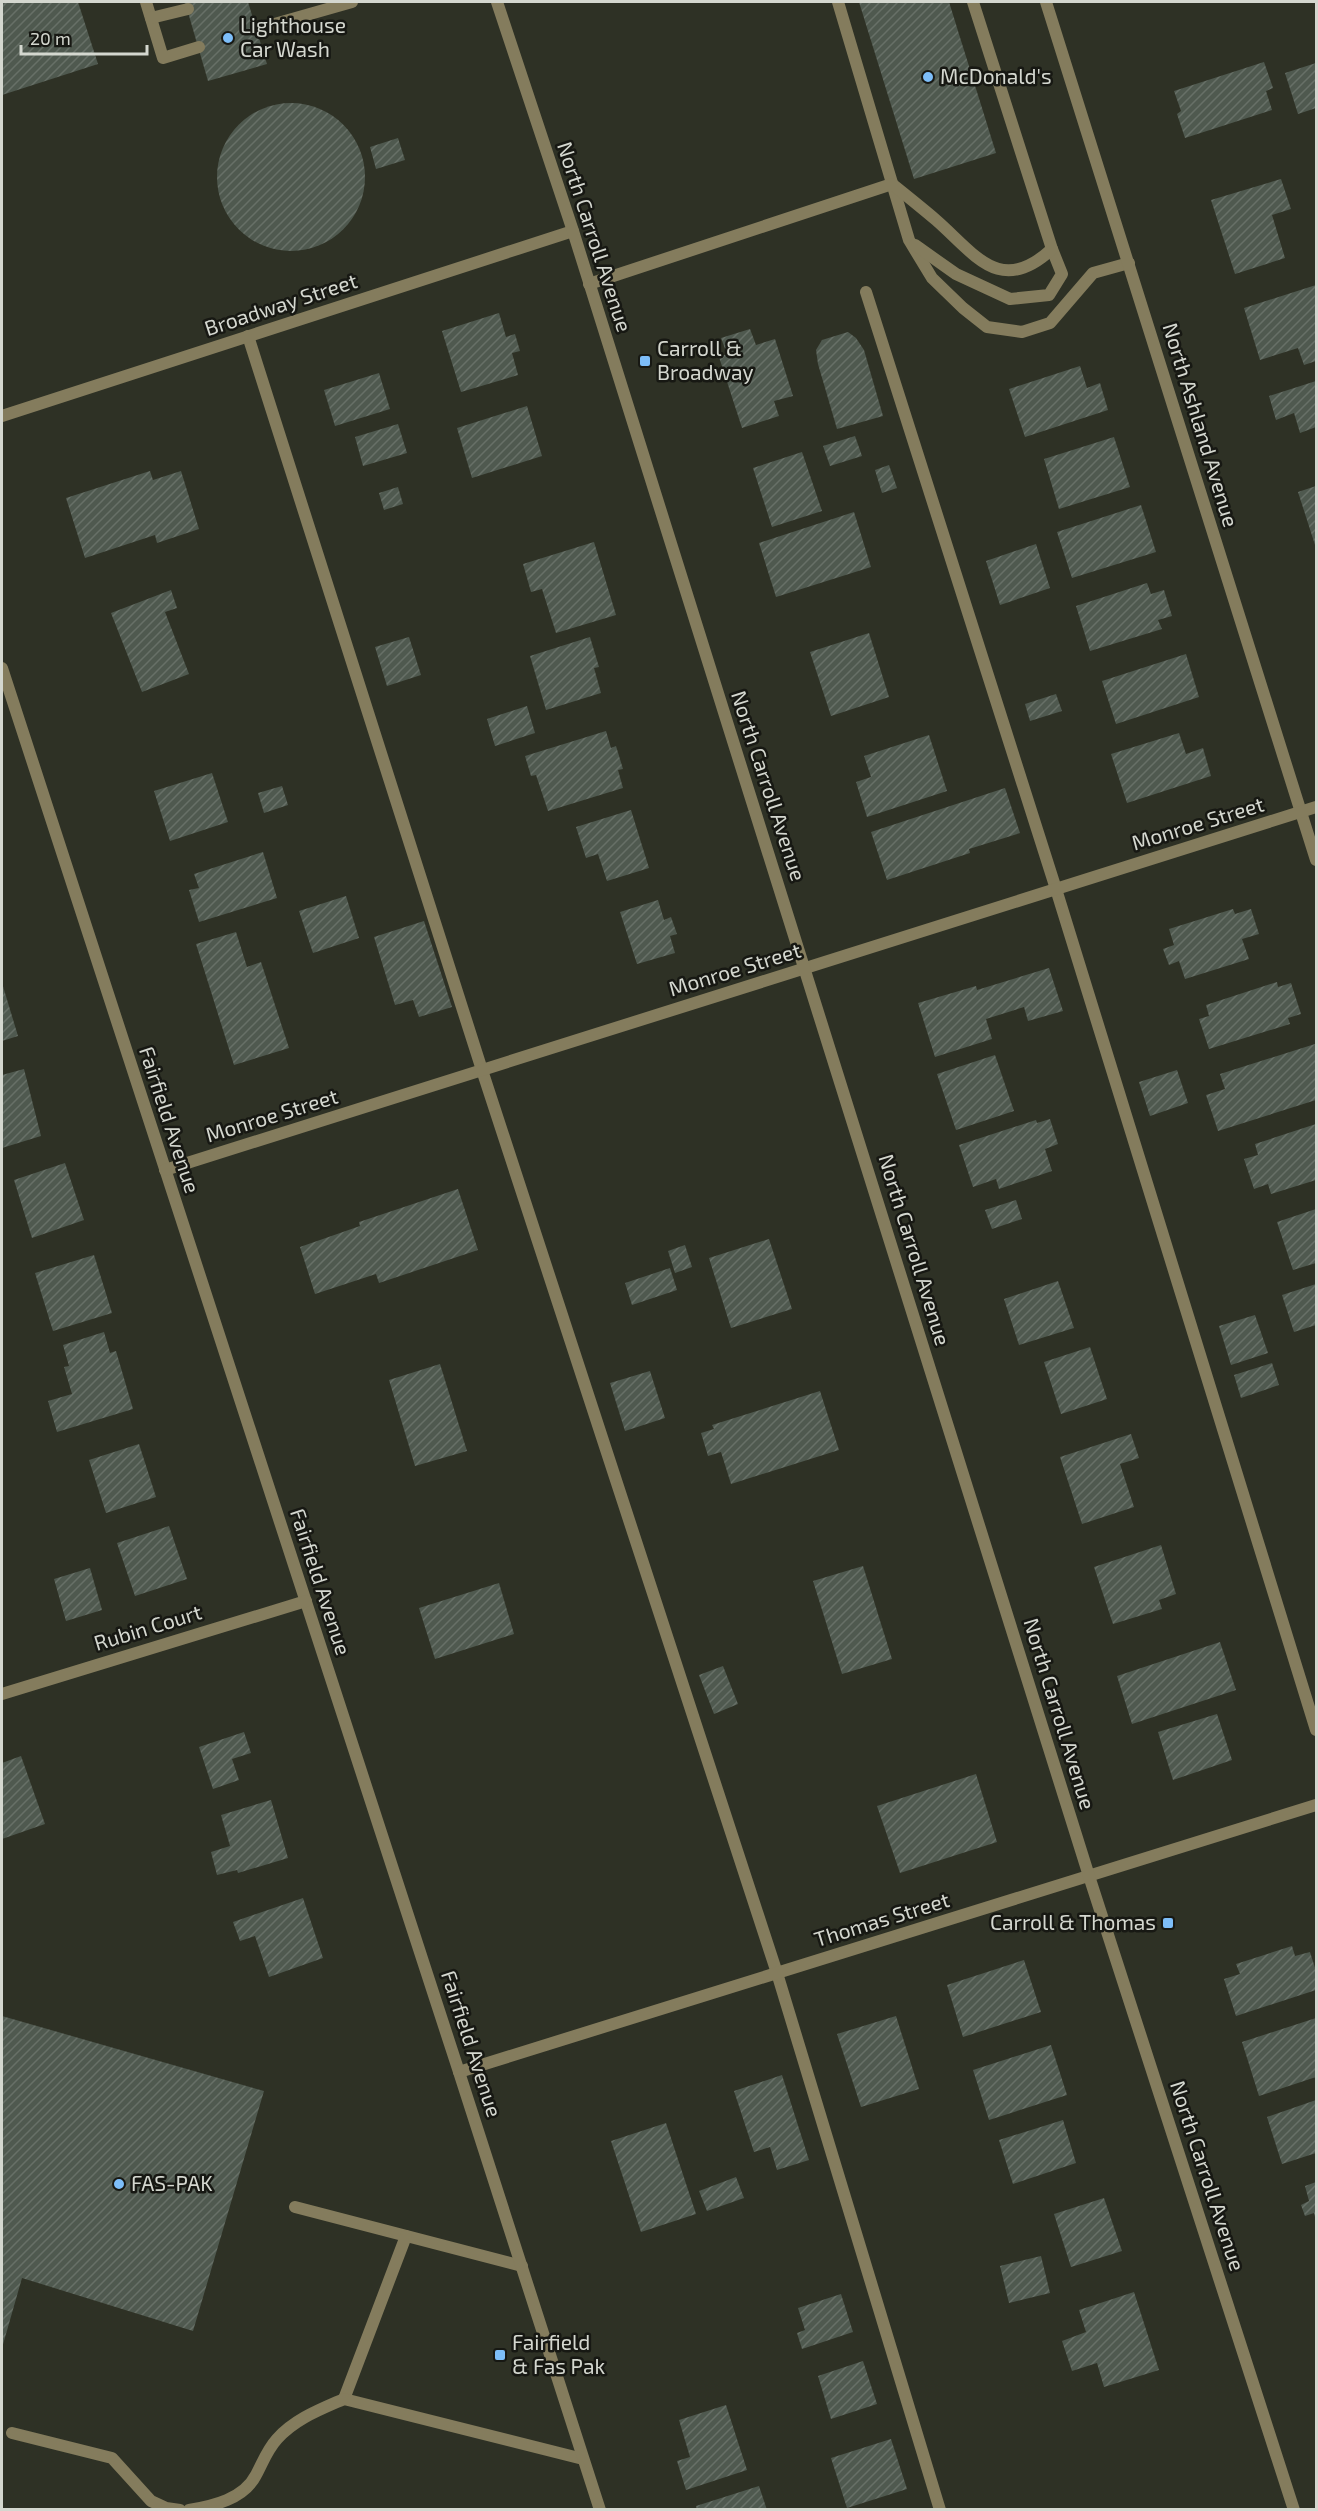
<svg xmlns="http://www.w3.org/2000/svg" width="1318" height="2511" font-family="'Exo 2',sans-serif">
<defs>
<pattern id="building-hatch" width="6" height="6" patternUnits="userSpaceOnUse" patternTransform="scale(1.5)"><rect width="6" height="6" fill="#4f594f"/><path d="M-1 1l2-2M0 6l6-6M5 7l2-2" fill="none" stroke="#677067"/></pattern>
</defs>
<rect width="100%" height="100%" fill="#2e3125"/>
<!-- building -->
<g fill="url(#building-hatch)">
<polygon points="2,2 78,2 98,64 2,95"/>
<polygon points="185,2 248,2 267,64 208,81"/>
<polygon points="859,2 949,2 996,153 914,179"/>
<polygon points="1264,62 1273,88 1266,91 1272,110 1185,138 1177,114 1181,111 1174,91"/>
<polygon points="1316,63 1316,108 1298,114 1285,73"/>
<circle cx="291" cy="177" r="74"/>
<polygon points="398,138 405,160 376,169 370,147"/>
<polygon points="1281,179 1291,209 1272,215 1285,258 1235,274 1211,200"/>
<polygon points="1316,285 1316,361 1304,365 1298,348 1260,360 1244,308"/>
<polygon points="499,313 506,337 515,334 520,351 512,353 518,375 461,392 442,331"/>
<polygon points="750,329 756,345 775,339 793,396 774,401 779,416 742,428 719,357 727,354 721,338"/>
<polygon points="848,332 856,338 864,350 883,416 837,429 818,364 816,350 822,340"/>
<polygon points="1080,366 1087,388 1100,383 1108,410 1025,437 1009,389"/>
<polygon points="379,373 390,409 335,426 324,390"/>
<polygon points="1316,381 1316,427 1300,433 1294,413 1276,420 1269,396"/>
<polygon points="527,406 542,456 472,478 457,428"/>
<polygon points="398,424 407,453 363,466 355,437"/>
<polygon points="855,436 862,456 830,466 823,446"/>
<polygon points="1114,437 1130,487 1059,509 1044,459"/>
<polygon points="802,452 822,511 772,527 753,468"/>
<polygon points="889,465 897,488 882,493 875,470"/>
<polygon points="150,471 153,480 181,471 199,529 157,543 155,535 85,558 66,498"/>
<polygon points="1316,486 1316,548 1298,492"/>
<polygon points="398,487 403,504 384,510 379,493"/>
<polygon points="1141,505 1156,552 1072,578 1057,532"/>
<polygon points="854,512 871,567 776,597 759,543"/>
<polygon points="594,542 616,615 556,633 542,589 531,592 523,564"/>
<polygon points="1036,544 1050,588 1000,605 986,561"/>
<polygon points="1147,583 1151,594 1164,590 1172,616 1158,620 1162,629 1090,651 1076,606"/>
<polygon points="171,590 177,608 165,612 189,674 142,692 111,613"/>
<polygon points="869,633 889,697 831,716 810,652"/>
<polygon points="409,637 421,675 387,686 375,647"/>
<polygon points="590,637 599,667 594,668 601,693 546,710 530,656"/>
<polygon points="1186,654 1199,697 1116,724 1102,681"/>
<polygon points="1056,694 1062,711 1030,721 1025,704"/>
<polygon points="527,706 535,733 495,746 487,719"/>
<polygon points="606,731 611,748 616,746 623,769 618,770 623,788 548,811 536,775 531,776 525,756"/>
<polygon points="1179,733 1186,754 1203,748 1211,776 1127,803 1111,754"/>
<polygon points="929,735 947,791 867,817 856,782 871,777 864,756"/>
<polygon points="212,773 228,822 170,841 154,791"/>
<polygon points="282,786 288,805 264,813 258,793"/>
<polygon points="1005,788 1020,833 969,849 970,853 887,880 871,832"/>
<polygon points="631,810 649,868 607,881 598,854 586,858 576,827"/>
<polygon points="263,852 277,898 199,922 189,890 199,888 194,874"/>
<polygon points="346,896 359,938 313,953 299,911"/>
<polygon points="658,900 664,920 671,917 677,934 670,936 675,953 637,964 620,912"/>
<polygon points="1233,909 1235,914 1251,909 1259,934 1242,939 1249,959 1185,979 1179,961 1169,965 1163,949 1174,945 1169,929"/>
<polygon points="424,921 452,1007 419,1017 413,1000 395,1005 374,937"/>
<polygon points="236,932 247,967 261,962 289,1048 234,1065 196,944"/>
<polygon points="1049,968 1063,1011 1028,1021 1024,1007 986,1019 992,1039 935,1057 918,1003 976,986 977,990"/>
<polygon points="1277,982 1278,987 1291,983 1301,1014 1288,1018 1290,1024 1209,1049 1199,1019 1209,1016 1206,1005"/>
<polygon points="2,983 18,1036 2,1041"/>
<polygon points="1315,1044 1316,1100 1218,1131 1206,1095 1225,1089 1220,1074"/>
<polygon points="995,1055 1014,1111 956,1130 937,1074"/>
<polygon points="24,1069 41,1136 2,1148 2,1075"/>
<polygon points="1177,1070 1188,1103 1150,1116 1139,1082"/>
<polygon points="1050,1119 1058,1144 1045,1149 1052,1171 999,1189 996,1179 973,1187 959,1145 1036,1120 1037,1123"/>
<polygon points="1316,1124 1316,1180 1271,1194 1268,1184 1254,1189 1244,1159 1258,1155 1255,1144"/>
<polygon points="65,1163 84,1220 32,1238 14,1180"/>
<polygon points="458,1189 478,1250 379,1283 376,1274 315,1294 300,1247 360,1226 359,1222"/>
<polygon points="1016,1200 1022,1219 992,1229 985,1210"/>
<polygon points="1316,1209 1316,1263 1293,1270 1277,1222"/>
<polygon points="769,1239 792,1309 731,1328 709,1258"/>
<polygon points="685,1245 692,1267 675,1273 668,1251"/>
<polygon points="94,1255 112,1313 53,1331 35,1273"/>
<polygon points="670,1268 677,1290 632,1305 625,1283"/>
<polygon points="1058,1281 1074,1328 1019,1345 1004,1299"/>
<polygon points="1316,1284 1316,1325 1294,1332 1282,1295"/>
<polygon points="1255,1315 1268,1353 1231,1365 1219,1326"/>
<polygon points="104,1332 110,1353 116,1351 133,1409 57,1432 48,1401 72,1394 64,1367 69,1366 63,1345"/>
<polygon points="1090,1347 1107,1399 1061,1414 1044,1362"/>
<polygon points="1272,1363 1279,1385 1241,1398 1234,1375"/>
<polygon points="440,1364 467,1451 415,1466 389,1380"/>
<polygon points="650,1371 665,1418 625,1431 610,1383"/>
<polygon points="820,1391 839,1450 731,1484 721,1452 708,1456 701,1433 714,1429 712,1425"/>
<polygon points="1131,1434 1139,1458 1120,1464 1134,1507 1082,1524 1060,1457"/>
<polygon points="139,1444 156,1497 106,1513 89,1460"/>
<polygon points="169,1526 187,1579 135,1596 117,1543"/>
<polygon points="1161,1545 1176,1594 1159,1600 1162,1609 1113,1624 1094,1567"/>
<polygon points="863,1566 892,1659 842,1674 813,1581"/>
<polygon points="90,1568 102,1610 66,1621 54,1579"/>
<polygon points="499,1583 514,1634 435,1659 419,1608"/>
<polygon points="1220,1642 1236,1690 1132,1724 1117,1676"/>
<polygon points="723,1666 738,1704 714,1714 699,1675"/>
<polygon points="1217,1714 1232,1760 1173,1780 1158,1732"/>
<polygon points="244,1732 251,1753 232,1759 239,1780 213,1789 199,1747"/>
<polygon points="21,1756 45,1824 2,1839 2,1763"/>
<polygon points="976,1774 997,1842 900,1873 877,1806"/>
<polygon points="271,1800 288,1858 238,1873 237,1870 217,1875 211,1852 230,1846 221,1815"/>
<polygon points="303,1898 323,1958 269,1977 255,1936 240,1941 233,1922"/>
<polygon points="1292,1946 1295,1956 1310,1952 1316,1971 1316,1990 1236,2016 1224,1979 1240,1974 1236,1964"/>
<polygon points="1024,1960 1041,2012 963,2037 947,1985"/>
<polygon points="2,2016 264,2091 193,2331 22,2278 2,2348"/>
<polygon points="896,2016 919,2089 861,2107 837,2034"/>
<polygon points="1316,2018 1316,2077 1259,2096 1242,2042"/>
<polygon points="1051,2045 1067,2095 989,2120 973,2070"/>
<polygon points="782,2075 809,2160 777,2170 770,2147 754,2152 734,2091"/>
<polygon points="1316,2100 1316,2153 1282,2164 1267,2117"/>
<polygon points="1063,2120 1076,2163 1013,2184 999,2140"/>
<polygon points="666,2123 696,2214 641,2232 611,2141"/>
<polygon points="736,2177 744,2198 707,2211 699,2191"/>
<polygon points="1316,2182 1316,2221 1314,2213 1305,2216 1301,2205 1309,2201 1305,2186"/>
<polygon points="1104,2198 1122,2251 1071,2267 1054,2214"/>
<polygon points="1041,2256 1050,2293 1009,2303 1000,2266"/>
<polygon points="1134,2292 1159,2370 1104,2387 1097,2363 1072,2371 1062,2341 1086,2332 1079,2310"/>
<polygon points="841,2294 853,2332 802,2349 797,2333 805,2330 798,2308"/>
<polygon points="863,2361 877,2404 831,2419 818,2376"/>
<polygon points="726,2405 747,2470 686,2490 677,2461 690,2457 679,2420"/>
<polygon points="891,2439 907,2489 847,2508 831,2458"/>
<polygon points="759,2486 767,2510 697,2510 696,2506"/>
</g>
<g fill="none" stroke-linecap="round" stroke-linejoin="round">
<!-- service -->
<g stroke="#847c5d" stroke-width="12">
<polyline points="146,2 163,58 199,47"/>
<polyline points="838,2 909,240 932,278 963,308 987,327 1022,332 1050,323 1093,273 1129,263"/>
<polyline points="151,18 188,9"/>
<polyline points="257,29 352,2"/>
<polyline points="915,245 956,274 1010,299 1049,295 1062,274 1052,249"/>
<path d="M589,284L892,184C907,196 922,208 936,220C975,254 1000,297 1052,249L973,2"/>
<polyline points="866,292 1056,889 1316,1730"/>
<polyline points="248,336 482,1070 777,1973 940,2510"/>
<polyline points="295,2207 522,2266"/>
<polyline points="344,2399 406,2236"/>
<polyline points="12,2433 112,2458 151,2501 166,2508 180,2510"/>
<path d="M189,2510C213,2506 244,2499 256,2475C263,2462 267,2450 277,2439C295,2419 319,2410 344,2399L583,2459"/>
</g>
<!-- minor -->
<g stroke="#847c5d" stroke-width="12">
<polyline points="1046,2 1316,860"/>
<polyline points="2,416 573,231"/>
<polyline points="2,668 459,2072 600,2510"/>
<polyline points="165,1170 1316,807"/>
<polyline points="2,1694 306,1601"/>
<polyline points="459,2072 1316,1805"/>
</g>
<!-- tertiary -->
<polyline stroke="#847c5d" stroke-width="12" points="497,2 573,231 1089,1876 1294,2510"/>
</g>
<!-- markers -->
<g fill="#7dbef9" stroke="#171813" stroke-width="2">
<circle cx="228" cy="38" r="6"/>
<circle cx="928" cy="77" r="6"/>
<rect x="639" y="355" width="12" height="12" rx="3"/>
<rect x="1162" y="1917" width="12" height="12" rx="3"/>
<circle cx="119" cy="2184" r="6"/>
<rect x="494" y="2349" width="12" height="12" rx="3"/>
</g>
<g text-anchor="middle" stroke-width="5" stroke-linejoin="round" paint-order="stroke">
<!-- poi labels -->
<g font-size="21" fill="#d4d7cf" stroke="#171813" text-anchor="start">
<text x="240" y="33">Lighthouse<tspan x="240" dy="24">Car Wash</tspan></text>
<text x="940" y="84">McDonald's</text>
<text x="657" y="356">Carroll &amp;<tspan x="657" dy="24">Broadway</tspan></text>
<text x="1156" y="1930" text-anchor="end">Carroll &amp; Thomas</text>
<text x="131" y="2191">FAS-PAK</text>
<text x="512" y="2350">Fairfield<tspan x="512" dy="24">&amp; Fas Pak</tspan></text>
</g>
<!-- street labels -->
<g font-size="21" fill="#d4d7cf" stroke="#171813">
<text transform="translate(594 237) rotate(72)" y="7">North Carroll Avenue</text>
<text transform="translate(281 305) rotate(-18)" y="7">Broadway Street</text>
<text transform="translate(1200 425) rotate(73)" y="7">North Ashland Avenue</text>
<text transform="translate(768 786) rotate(72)" y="7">North Carroll Avenue</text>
<text transform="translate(1198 824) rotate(-17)" y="7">Monroe Street</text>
<text transform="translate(735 970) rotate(-17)" y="7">Monroe Street</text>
<text transform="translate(272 1116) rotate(-17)" y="7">Monroe Street</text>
<text transform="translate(169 1120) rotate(72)" y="7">Fairfield Avenue</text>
<text transform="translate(914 1250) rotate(73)" y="7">North Carroll Avenue</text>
<text transform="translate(320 1582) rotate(72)" y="7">Fairfield Avenue</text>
<text transform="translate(148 1628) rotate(-17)" y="7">Rubin Court</text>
<text transform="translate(1059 1714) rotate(73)" y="7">North Carroll Avenue</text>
<text transform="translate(882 1920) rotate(-17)" y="7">Thomas Street</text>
<text transform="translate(471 2044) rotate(72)" y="7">Fairfield Avenue</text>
<text transform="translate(1207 2176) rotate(72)" y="7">North Carroll Avenue</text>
</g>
</g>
<!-- border -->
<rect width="1318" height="2511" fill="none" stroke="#d4d7cf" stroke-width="6"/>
<!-- scale -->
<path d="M21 45v9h126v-9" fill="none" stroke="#d4d7cf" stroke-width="3"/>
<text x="30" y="45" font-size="18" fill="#d4d7cf" stroke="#171813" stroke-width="4.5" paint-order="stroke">20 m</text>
</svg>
